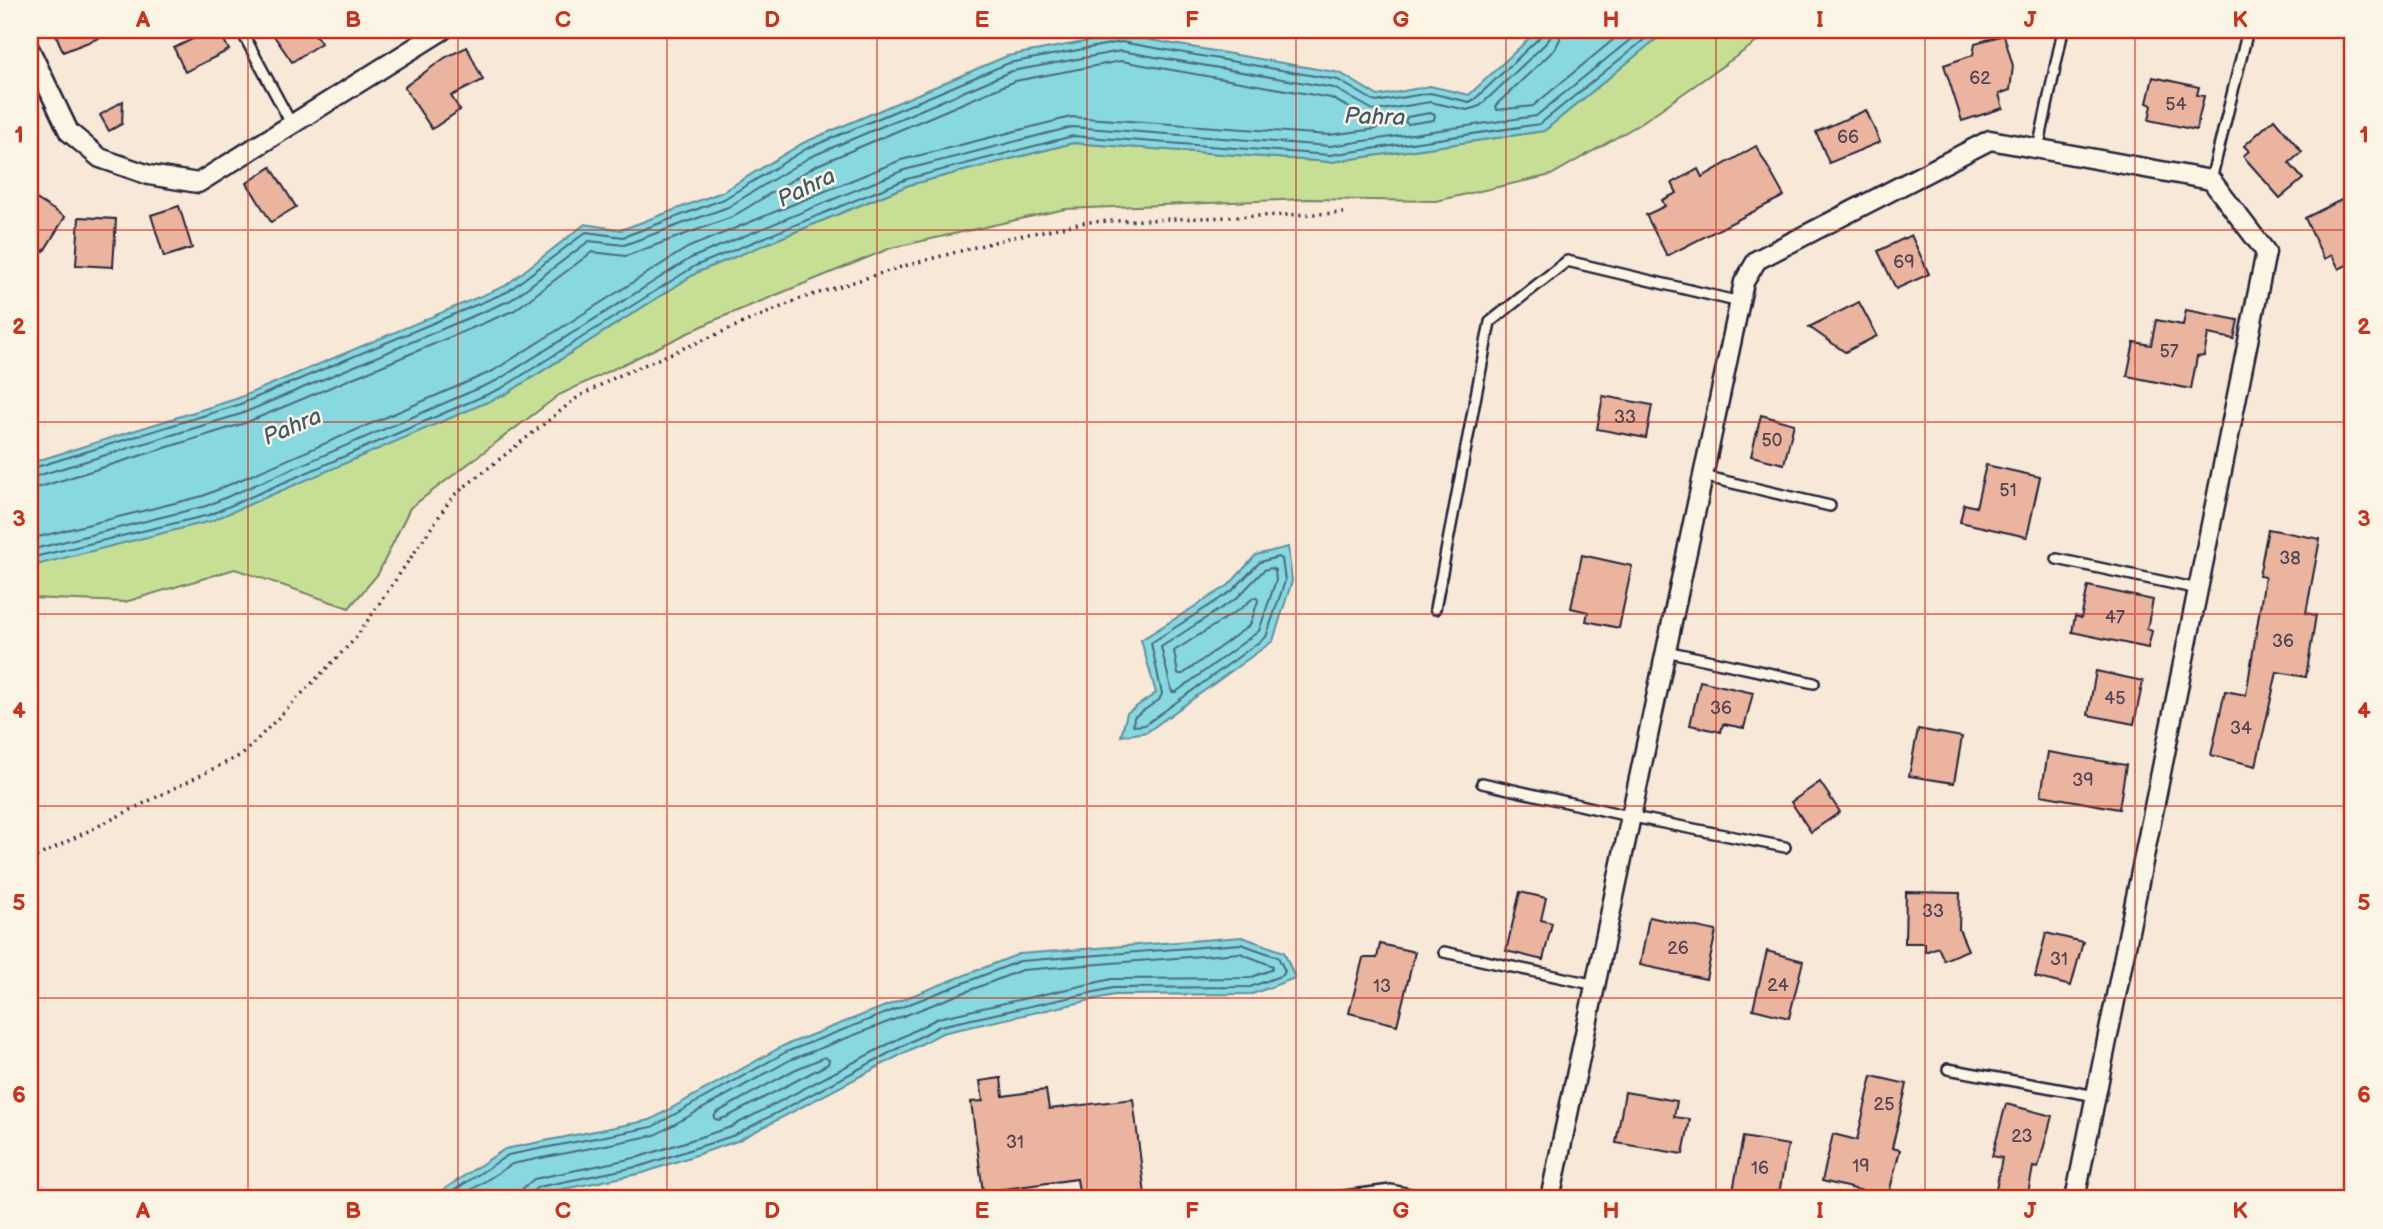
<svg xmlns="http://www.w3.org/2000/svg" width="2383" height="1229" font-family="'Balsamiq Sans',sans-serif">
<rect width="100%" height="100%" fill="#f8e8d7"/>
<filter id="ink" filterUnits="userSpaceOnUse"><feTurbulence type="fractalNoise" baseFrequency=".0143" numOctaves="2"/><feDisplacementMap in="SourceGraphic" scale="14" xChannelSelector="R" yChannelSelector="G"/><feConvolveMatrix kernelMatrix="1 2 1 2 8 2 1 2 1" color-interpolation-filters="sRGB"/></filter>
<g filter="url(#ink)">
<!-- green -->
<polygon fill="#c7df95" stroke="#748068" stroke-width="2" points="1667,30 1774,30 1638,125 1551,175 1436,201 1307,199 1065,209 891,248 715,320 559,395 410,508 378,574 349,608 235,569 125,602 30,598 30,565 37,565 506,394 698,272 909,185 1073,143 1331,162 1544,131"/>
<!-- water -->
<g fill="#87d8df" stroke="#5f8f9d" stroke-width="2">
<polygon points="1538,30 1667,30 1544,131 1331,162 1073,143 909,185 698,272 506,394 211,521 36,565 30,565 30,463 236,399 505,286 585,224 621,230 722,192 803,143 1007,56 1122,35 1340,73 1378,96 1430,86 1469,95"/>
<polygon points="1288,547 1292,581 1273,641 1147,732 1121,736 1127,713 1156,693 1141,640 1229,585 1256,555"/>
<polygon points="1242,937 1284,952 1295,978 1252,994 1114,995 942,1033 737,1141 643,1173 539,1194 533,1199 429,1199 505,1149 650,1120 783,1046 1019,954"/>
</g>
<g fill="none" stroke-linecap="round" stroke-linejoin="round">
<!-- shore -->
<g stroke="#4a6b7d" stroke-width="2">
<polyline points="1561,30 1560,39 1555,49 1496,105 1497,110 1533,106 1625,30"/>
<polygon points="1430,113 1435,115 1434,120 1408,124 1405,122 1407,117"/>
<polyline points="30,469 238,405 507,292 586,232 623,237 724,199 806,149 1009,63 1121,42 1338,80 1376,102 1430,93 1469,102 1475,99 1539,38 1542,30"/>
<polyline points="30,478 241,414 511,300 589,241 624,245 728,207 810,157 1012,71 1121,51 1334,88 1375,111 1430,102 1467,110 1480,106 1545,44 1550,38 1551,30"/>
<polyline points="30,488 40,487 245,423 515,310 592,252 626,256 732,217 815,166 1015,81 1121,61 1331,98 1379,124 1376,129 1329,135 1071,117 901,160 687,248 493,371 203,496 30,539"/>
<polyline points="30,550 206,506 498,380 691,258 904,170 1072,127 1330,146 1536,116 1642,30"/>
<polygon points="1278,557 1282,559 1285,581 1266,637 1145,725 1133,726 1134,717 1159,700 1162,694 1151,643 1232,591 1260,562"/>
<polyline points="30,558 209,515 502,388 695,266 907,179 1073,136 1330,155 1540,124 1656,30"/>
<polygon points="1271,568 1275,570 1276,580 1259,631 1176,692 1172,692 1161,647 1237,598 1264,570"/>
<polygon points="1253,598 1257,598 1258,601 1250,625 1183,674 1178,674 1174,651 1243,607"/>
<polygon points="825,1057 829,1060 828,1064 727,1117 718,1120 714,1118 716,1113 794,1070"/>
<polyline points="441,1199 508,1155 652,1127 786,1052 1020,961 1241,944 1278,957 1285,971 1283,975 1250,987 1113,988 940,1026 735,1135 641,1166 538,1187 530,1193 529,1199"/>
<polyline points="457,1199 512,1164 655,1135 790,1060 1022,970 1240,953 1273,966 1271,970 1249,978 1112,979 938,1018 731,1127 639,1157 534,1179 523,1188 520,1199"/>
</g>
</g>
<!-- building -->
<g fill="#eab49f" stroke="#22223b" stroke-width="2">
<polygon points="54,30 117,30 117,31 63,52"/>
<polygon points="211,30 219,30 229,50 185,72 174,48"/>
<polygon points="270,30 312,30 321,43 292,62"/>
<polygon points="2004,35 2013,66 2010,90 1999,94 2003,108 1962,121 1944,65 1973,55 1975,43"/>
<polygon points="467,47 483,80 451,96 460,110 432,129 404,87 446,57"/>
<polygon points="2153,77 2199,87 2197,95 2204,96 2196,130 2149,120 2152,105 2147,103"/>
<polygon points="123,101 122,124 109,131 100,115"/>
<polygon points="1866,110 1880,142 1829,163 1816,132"/>
<polygon points="2274,119 2302,152 2289,163 2303,179 2280,198 2243,156 2249,151 2244,146"/>
<polygon points="1756,146 1784,196 1667,256 1646,215 1665,206 1662,200 1677,193 1672,183 1698,169 1702,177"/>
<polygon points="271,167 296,207 271,222 247,183"/>
<polygon points="2353,194 2353,262 2339,269 2332,255 2324,259 2305,218"/>
<polygon points="30,195 65,217 44,251 30,242"/>
<polygon points="179,206 192,248 164,257 151,215"/>
<polygon points="79,217 116,219 113,267 76,265"/>
<polygon points="1911,235 1929,274 1896,289 1878,251"/>
<polygon points="1859,302 1877,336 1845,352 1809,327"/>
<polygon points="2186,310 2238,320 2234,339 2208,334 2204,356 2197,357 2191,389 2127,376 2134,342 2151,345 2156,320 2183,325"/>
<polygon points="1603,396 1652,405 1646,438 1597,429"/>
<polygon points="1761,415 1794,424 1784,464 1751,456"/>
<polygon points="1986,465 2040,477 2027,537 1960,522 1964,504 1976,507"/>
<polygon points="2268,529 2320,539 2306,613 2316,615 2306,677 2277,672 2256,766 2211,755 2225,691 2246,695 2265,577 2259,576"/>
<polygon points="1582,555 1632,566 1619,628 1586,621 1588,612 1571,608"/>
<polygon points="2088,586 2153,600 2147,629 2152,631 2148,648 2072,632 2075,616 2081,618"/>
<polygon points="2096,671 2143,681 2134,724 2088,715"/>
<polygon points="1700,681 1753,693 1744,728 1723,724 1721,732 1690,725"/>
<polygon points="1918,729 1962,737 1954,783 1909,776"/>
<polygon points="2048,752 2126,765 2119,809 2041,795"/>
<polygon points="1820,782 1840,812 1811,832 1791,802"/>
<polygon points="1520,892 1546,898 1541,920 1552,923 1543,960 1506,951"/>
<polygon points="1906,892 1960,893 1959,929 1968,950 1944,960 1938,947 1925,952 1925,943 1905,943"/>
<polygon points="1649,917 1716,931 1706,979 1640,965"/>
<polygon points="2046,933 2083,942 2071,986 2035,977"/>
<polygon points="1380,944 1415,952 1397,1025 1349,1013 1363,958 1377,958"/>
<polygon points="1767,951 1803,961 1789,1018 1753,1009"/>
<polygon points="1872,1076 1907,1084 1892,1148 1900,1150 1888,1197 1822,1181 1833,1134 1857,1140"/>
<polygon points="1001,1078 1003,1096 1046,1090 1049,1109 1133,1099 1145,1195 1112,1199 1080,1199 1077,1179 983,1192 971,1102 983,1101 980,1081"/>
<polygon points="1625,1092 1677,1101 1674,1117 1690,1119 1683,1154 1616,1143"/>
<polygon points="2006,1104 2052,1116 2038,1168 2033,1167 2027,1199 1994,1199 2002,1158 1992,1156"/>
<polygon points="1743,1137 1788,1145 1778,1199 1733,1191"/>
</g>
<g fill="none" stroke-linecap="round" stroke-linejoin="round">
<!-- service casing -->
<g stroke="#22223b" stroke-width="14">
<g id="service">
<polyline points="241,30 292,125"/>
<polyline points="2038,149 2063,30"/>
<polyline points="2211,180 2246,38"/>
<polyline points="1703,476 1830,506"/>
<polyline points="2057,559 2198,589"/>
<polyline points="1435,609 1490,322 1567,261 1740,302"/>
<polyline points="1666,651 1814,683"/>
<polyline points="1482,783 1633,817 1785,847"/>
<polyline points="1444,952 1596,985"/>
<polyline points="1948,1069 2096,1096"/>
<polyline points="1321,1199 1391,1190 1435,1199"/>
</g>
</g>
<!-- minor casing -->
<g stroke="#22223b" stroke-width="23">
<g id="minor">
<polyline points="30,50 69,132 100,158 149,175 198,183 443,30"/>
<polyline points="1550,1199 1744,282 1757,260 1990,140 2211,180 2266,252 2075,1199"/>
</g>
</g>
<!-- path -->
<polyline stroke="#22223b" stroke-width="3.5" stroke-dasharray="2 5" stroke-linecap="butt" points="30,860 243,754 355,639 453,496 578,397 618,376 800,299 904,266 1009,238 1087,222 1344,213"/>
<!-- service -->
<use href="#service" stroke="#fcf5e5" stroke-width="9"/>
<!-- minor -->
<use href="#minor" stroke="#fcf5e5" stroke-width="18"/>
</g>
</g>
<!-- grid -->
<path fill="none" stroke="#c8321e" stroke-width="2" stroke-opacity="0.55" d="M248,30V1199M458,30V1199M667,30V1199M877,30V1199M1087,30V1199M1296,30V1199M1506,30V1199M1716,30V1199M1925,30V1199M2135,30V1199M30,230H2353M30,422H2353M30,614H2353M30,806H2353M30,998H2353"/>
<g text-anchor="middle" stroke-width="5" stroke-linejoin="round" paint-order="stroke">
<!-- number labels -->
<g font-size="18" fill="#544654">
<text x="1980" y="84">62</text>
<text x="2176" y="110">54</text>
<text x="1848" y="143">66</text>
<text x="1904" y="268">69</text>
<text x="2169" y="357">57</text>
<text x="1625" y="423">33</text>
<text x="1772" y="446">50</text>
<text x="2008" y="496">51</text>
<text x="2290" y="564">38</text>
<text x="2115" y="623">47</text>
<text x="2283" y="647">36</text>
<text x="2115" y="704">45</text>
<text x="1721" y="714">36</text>
<text x="2241" y="734">34</text>
<text x="2083" y="786">39</text>
<text x="1933" y="917">33</text>
<text x="1678" y="954">26</text>
<text x="2059" y="965">31</text>
<text x="1778" y="991">24</text>
<text x="1382" y="992">13</text>
<text x="1884" y="1110">25</text>
<text x="2022" y="1142">23</text>
<text x="1015" y="1148">31</text>
<text x="1861" y="1172">19</text>
<text x="1760" y="1174">16</text>
</g>
<!-- water labels -->
<g font-size="23" font-style="italic" fill="#40596c" stroke="#fcf5e5">
<text transform="translate(1375 116) rotate(2)" y="8">Pahra</text>
<text transform="translate(806 187) rotate(-26)" y="8">Pahra</text>
<text transform="translate(292 426) rotate(-23)" y="8">Pahra</text>
</g>
</g>
<!-- margin -->
<rect width="2383" height="1229" fill="none" stroke="#fcf5e5" stroke-width="77"/>
<rect x="38" y="38" width="2306" height="1152" fill="none" stroke="#c8321e" stroke-width="2.5"/>
<g font-size="23" text-anchor="middle" font-weight="bold" fill="#c8321e">
<text x="143" y="27">A</text>
<text x="353" y="27">B</text>
<text x="563" y="27">C</text>
<text x="772" y="27">D</text>
<text x="982" y="27">E</text>
<text x="1192" y="27">F</text>
<text x="1401" y="27">G</text>
<text x="1611" y="27">H</text>
<text x="1820" y="27">I</text>
<text x="2030" y="27">J</text>
<text x="2240" y="27">K</text>
<text x="19" y="142">1</text>
<text x="2364" y="142">1</text>
<text x="19" y="334">2</text>
<text x="2364" y="334">2</text>
<text x="19" y="526">3</text>
<text x="2364" y="526">3</text>
<text x="19" y="718">4</text>
<text x="2364" y="718">4</text>
<text x="19" y="910">5</text>
<text x="2364" y="910">5</text>
<text x="19" y="1102">6</text>
<text x="2364" y="1102">6</text>
<text x="143" y="1218">A</text>
<text x="353" y="1218">B</text>
<text x="563" y="1218">C</text>
<text x="772" y="1218">D</text>
<text x="982" y="1218">E</text>
<text x="1192" y="1218">F</text>
<text x="1401" y="1218">G</text>
<text x="1611" y="1218">H</text>
<text x="1820" y="1218">I</text>
<text x="2030" y="1218">J</text>
<text x="2240" y="1218">K</text>
</g>
</svg>
